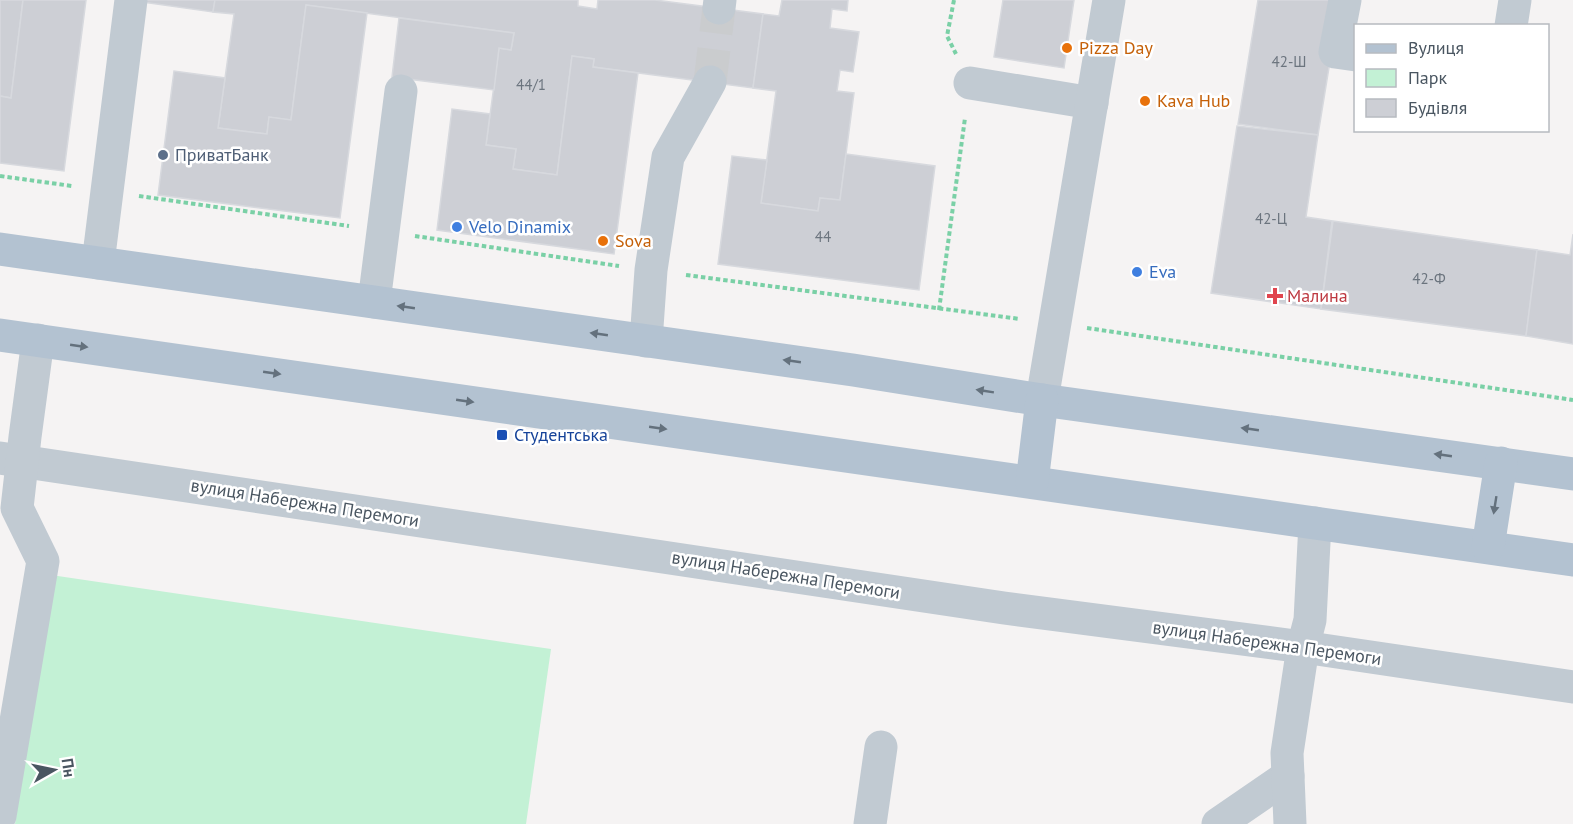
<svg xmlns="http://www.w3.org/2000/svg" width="1573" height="824" font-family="'PT Sans',sans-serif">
<rect width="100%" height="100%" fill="#f5f3f3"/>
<!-- green -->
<polygon fill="#c3f1d5" points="51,575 551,649 526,824 15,824"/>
<!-- building -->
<g fill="#cdcfd5" stroke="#d7d9de" stroke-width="1.5">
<polygon points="0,0 23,0 11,98 0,96"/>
<polygon points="23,0 86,0 64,171 0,163 0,96 11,98"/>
<polygon points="128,0 215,0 213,12"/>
<polygon points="215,0 578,0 578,6 597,9 598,0 655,0 763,14 753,88 593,67 594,59 572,56 557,175 513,169 516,149 486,145 499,48 511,50 514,33 306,5 291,120 269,117 267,134 218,128 234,14 213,12"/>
<polygon points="782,0 848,0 847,11 832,9 830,28 859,32 853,72 840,70 837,91 854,93 840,200 820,198 818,211 761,203 776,91 753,88 763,14 779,16"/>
<polygon points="1003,0 1074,0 1064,68 994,57"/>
<polygon points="1258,0 1340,0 1318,135 1238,124"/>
<polygon points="306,5 367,13 340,218 158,195 174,71 225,78 218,128 267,134 269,117 291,120"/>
<polygon points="399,18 514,33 511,50 499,48 494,90 392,77"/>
<polygon points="572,56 594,59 593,67 638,73 614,254 437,230 452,109 490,114 486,145 516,149 513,169 557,175"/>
<polygon points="1237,126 1318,135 1306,217 1332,221 1321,309 1211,293"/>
<polygon points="846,154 935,166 919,290 718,264 732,156 767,160 761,203 818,211 820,198 840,200"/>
<polygon points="1333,221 1537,250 1526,336 1321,309"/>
<polygon points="1573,234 1573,344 1526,336 1537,250 1570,255"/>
</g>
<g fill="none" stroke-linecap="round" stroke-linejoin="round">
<!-- minor-tunnel -->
<polyline stroke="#caccce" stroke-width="33" stroke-dasharray="33 16" stroke-linecap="butt" points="710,82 719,8"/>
<!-- path -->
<g stroke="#7ad0a6" stroke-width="4" stroke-dasharray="4.5 3" stroke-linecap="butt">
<polyline points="954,0 947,36 956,54"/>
<polyline points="0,176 72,186"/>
<polyline points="139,196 349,226"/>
<polyline points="415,236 619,266"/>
<polyline points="686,275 1020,319"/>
<polyline points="939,310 965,118"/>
<polyline points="1087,328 1573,400"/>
</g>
<!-- minor -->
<g stroke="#c1cad2" stroke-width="33">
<polyline points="1345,0 1335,52 1356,55"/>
<polyline points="719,8 720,0"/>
<polyline points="1511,26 1515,0"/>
<polyline points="970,83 1092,103"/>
<polyline points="98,263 131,0"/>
<polyline points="374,302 401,91"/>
<polyline points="646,341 651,270 668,157 710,82"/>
<polyline points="1042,400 1109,0"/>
<polyline points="0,458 1004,608 1303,647 1573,687"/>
<polyline points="0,816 43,561 17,508 25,437 38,340"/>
<polyline points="870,824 881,747"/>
<polyline points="1218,824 1288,776"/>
<polyline points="1290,824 1287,753 1303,647 1310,620 1315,523"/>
</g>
<!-- major -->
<g stroke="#b3c2d1" stroke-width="33">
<polyline points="0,249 853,370 1042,400 1573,474"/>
<polyline points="0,335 1573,560"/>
<polyline points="1032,482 1042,400"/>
<polyline points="1488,547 1501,463"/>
</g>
</g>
<!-- one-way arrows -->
<defs><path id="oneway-solid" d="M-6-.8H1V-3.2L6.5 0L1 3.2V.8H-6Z" transform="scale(1.5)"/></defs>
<g fill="#64717d">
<use href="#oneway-solid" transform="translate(406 307) rotate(-172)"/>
<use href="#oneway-solid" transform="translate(599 334) rotate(-172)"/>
<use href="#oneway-solid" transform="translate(79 346) rotate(8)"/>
<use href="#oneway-solid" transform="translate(792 361) rotate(-172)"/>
<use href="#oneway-solid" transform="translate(272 373) rotate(8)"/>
<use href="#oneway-solid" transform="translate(985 391) rotate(-171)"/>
<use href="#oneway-solid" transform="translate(465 401) rotate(8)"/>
<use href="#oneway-solid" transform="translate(658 428) rotate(8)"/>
<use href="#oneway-solid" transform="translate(1250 429) rotate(-172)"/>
<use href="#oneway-solid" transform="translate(1443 455) rotate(-172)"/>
<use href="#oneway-solid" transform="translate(1495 505) rotate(99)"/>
</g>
<!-- markers -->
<g fill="#e8710a" stroke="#fff" stroke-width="2">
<circle cx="1067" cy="48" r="6"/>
<circle cx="1145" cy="101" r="6"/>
<circle cx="603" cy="241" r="6"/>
</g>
<circle fill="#5c6f8a" stroke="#fff" stroke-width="2" cx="163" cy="155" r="6"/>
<g fill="#3f7fe0" stroke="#fff" stroke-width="2">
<circle cx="457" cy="227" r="6"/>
<circle cx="1137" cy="272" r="6"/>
</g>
<path fill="#e0444e" stroke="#fff" stroke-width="2" d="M1272 287h6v6h6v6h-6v6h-6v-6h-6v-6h6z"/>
<rect fill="#1a4fb4" stroke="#fff" stroke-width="2" x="496" y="429" width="12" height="12" rx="3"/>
<g text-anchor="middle" stroke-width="5" stroke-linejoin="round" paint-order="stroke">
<!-- number labels -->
<g font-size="15" fill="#6b747e">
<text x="1289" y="67">42-Ш</text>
<text x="531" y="90">44/1</text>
<text x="1271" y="224">42-Ц</text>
<text x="823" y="242">44</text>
<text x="1429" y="284">42-Ф</text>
</g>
<!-- food labels -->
<g font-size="18" fill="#c56008" stroke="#fff" text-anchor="start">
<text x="1079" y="54">Pizza Day</text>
<text x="1157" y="107">Kava Hub</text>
<text x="615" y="247">Sova</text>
</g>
<!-- service labels -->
<g font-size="18" fill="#4e5e75" stroke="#fff" text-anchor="start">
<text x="175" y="161">ПриватБанк</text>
</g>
<!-- shop labels -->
<g font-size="18" fill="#366cbe" stroke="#fff" text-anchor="start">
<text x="469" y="233">Velo Dinamix</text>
<text x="1149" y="278">Eva</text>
</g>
<!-- health labels -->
<g font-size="18" fill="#be3a42" stroke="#fff" text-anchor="start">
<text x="1287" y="302">Малина</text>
</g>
<!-- transit labels -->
<g font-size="18" fill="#164399" stroke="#fff" text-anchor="start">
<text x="514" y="441">Студентська</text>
</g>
<!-- street labels -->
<g font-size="18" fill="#4a5661" stroke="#fff">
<text transform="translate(305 503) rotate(9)" y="6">вулиця Набережна Перемоги</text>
<text transform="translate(786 575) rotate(9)" y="6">вулиця Набережна Перемоги</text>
<text transform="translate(1267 643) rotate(8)" y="6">вулиця Набережна Перемоги</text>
</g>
</g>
<!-- legend -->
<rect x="1354" y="24" width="195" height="108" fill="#ffffff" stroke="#b7bbc0" stroke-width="1.5"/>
<rect x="1366" y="44" width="30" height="9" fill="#b3c2d1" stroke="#b7bbc0" stroke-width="1.5"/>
<text x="1408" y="54" font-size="18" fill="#4a5661">Вулиця</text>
<rect x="1366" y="69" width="30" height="18" fill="#c3f1d5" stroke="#b7bbc0" stroke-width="1.5"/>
<text x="1408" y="84" font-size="18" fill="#4a5661">Парк</text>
<rect x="1366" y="99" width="30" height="18" fill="#cdcfd5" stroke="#b7bbc0" stroke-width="1.5"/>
<text x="1408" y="114" font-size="18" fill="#4a5661">Будівля</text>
<!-- north arrow -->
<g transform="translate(54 770) rotate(81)" stroke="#ffffff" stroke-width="4.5" paint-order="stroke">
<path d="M0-4.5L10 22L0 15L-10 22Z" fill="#4a5661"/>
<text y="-9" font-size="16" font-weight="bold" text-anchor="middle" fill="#4a5661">Пн</text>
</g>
</svg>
